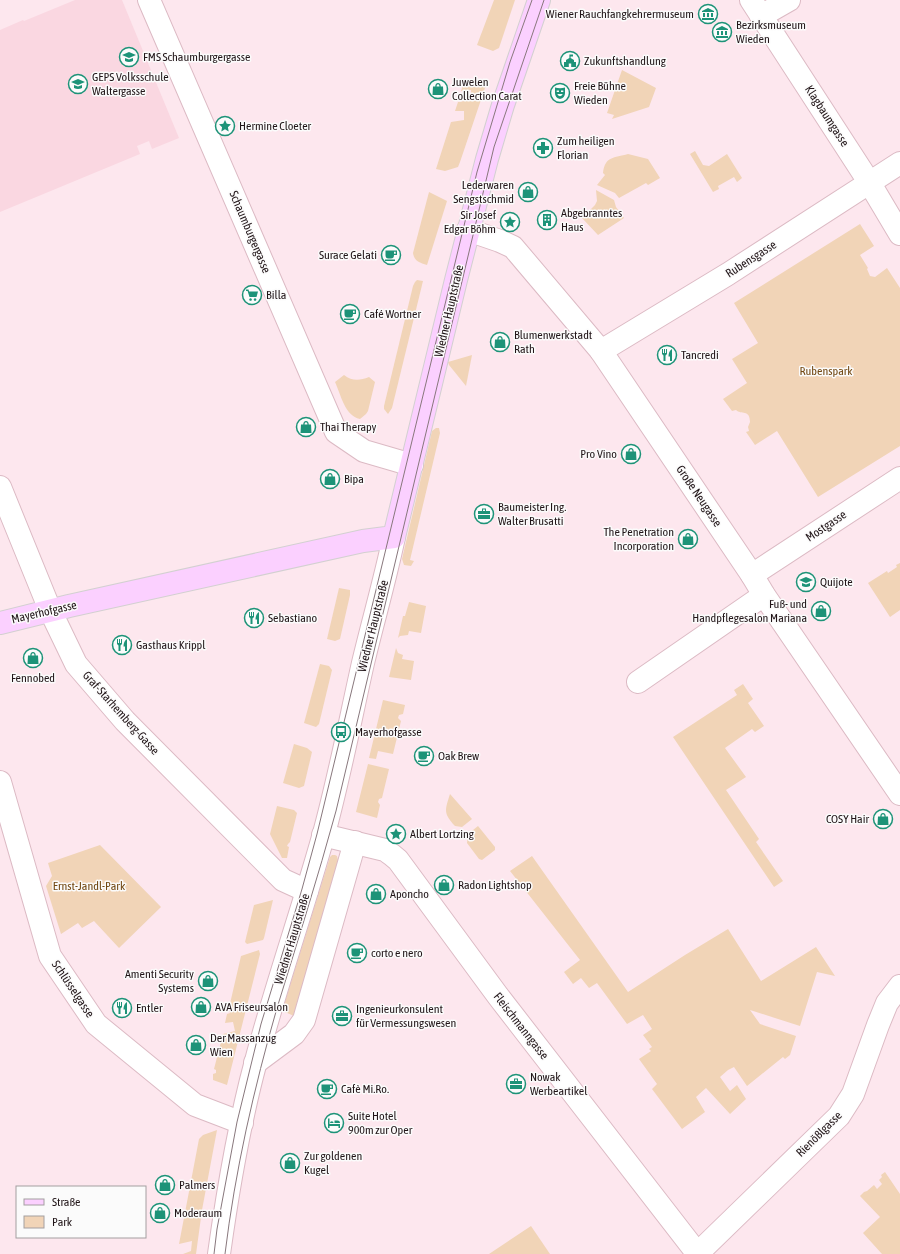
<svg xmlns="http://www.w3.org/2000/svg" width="900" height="1254" font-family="'Asap Condensed',sans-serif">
<rect width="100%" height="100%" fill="#fde7ee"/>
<!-- built -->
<polygon fill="#fad7e1" points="75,0 122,0 179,138 152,149 149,141 137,146 140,154 0,212 0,30 23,20 24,21"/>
<!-- green -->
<g fill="#f1d4b7">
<polygon points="494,0 515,0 499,48 493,51 477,45"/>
<polygon points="622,70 656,88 649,107 612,119 614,115 607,113"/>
<polygon points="482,80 486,80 487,82 460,162 458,167 445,171 436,169 451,122 464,120 464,111 455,111 458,102 471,100 471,90 461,91 464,82"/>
<polygon points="695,151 703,165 709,166 727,154 742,178 737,182 734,177 718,186 719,189 713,192 690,154"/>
<path d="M628,154L648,159L660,178L648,185L646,183L619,198L615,193L597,185L605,175L603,173C605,156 614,158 628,154Z"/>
<polygon points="596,190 614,200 616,207 624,218 598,235 582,218 595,205 597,201"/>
<path d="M429,192L447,201L427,265C420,263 414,261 413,253Z"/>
<path d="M860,224L874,246L860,255L868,268L867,269L870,276L875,277L887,268L900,288V446L818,497L777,431L755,445L746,432L749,431L748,427L750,422C750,409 741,415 736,410L732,411L723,399L747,383L732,359L758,343L734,303Z"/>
<polygon points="417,280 423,281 392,408 388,414 384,409 384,406 413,286 415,282"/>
<polygon points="472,355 466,386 449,365 448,362"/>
<path d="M344,375C352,381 359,381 369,377L375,382L368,411L366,414L360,419C345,416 341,395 335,382Z"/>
<polygon points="436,428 439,428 440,433 410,560 414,561 411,566 404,565 402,559 432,431"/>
<polygon points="900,563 900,610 890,617 868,583 887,571 888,573 897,567 896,565"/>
<polygon points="339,588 350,590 350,595 340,639 335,641 327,639"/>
<polygon points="409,602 426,606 421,633 409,631 408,635 400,636 398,638 403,616 405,616"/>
<polygon points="396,648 398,653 403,655 402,659 414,661 411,680 389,677"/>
<polygon points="320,664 329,666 332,670 319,724 316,727 304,723"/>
<polygon points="743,684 753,699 748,703 764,726 755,732 752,729 725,748 746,777 726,790 759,839 756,842 783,881 774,887 673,737 737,695 734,690"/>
<polygon points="383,700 405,705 403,714 399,715 398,718 401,721 393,754 378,751 376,759 369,758"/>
<polygon points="294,744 307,748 312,752 304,786 299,788 283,783"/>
<polygon points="368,764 389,769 382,798 379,799 378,802 380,805 377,818 356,812"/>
<path d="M450,794L472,819L462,827L455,826C443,813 445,810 450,794Z"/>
<polygon points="277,806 294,810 297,813 290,842 288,844 287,846 289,847 287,858 282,858 270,834"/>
<polygon points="478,826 495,847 495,850 482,860 479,859 467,843 468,834"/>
<polygon points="100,845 161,907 119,948 94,921 82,928 78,923 61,934 46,886 52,876 48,863"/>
<polygon points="332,855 335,855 337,856 338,860 298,1012 294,1016 285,1012 283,1008 330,857"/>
<polygon points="532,856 628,992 685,955 728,929 761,981 816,947 835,976 817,972 800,1026 750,1010 760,1024 796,1036 790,1055 785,1059 783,1057 747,1086 734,1067 728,1070 720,1077 730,1091 737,1085 746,1099 730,1114 706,1088 696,1097 705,1112 682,1129 652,1089 657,1084 639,1059 651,1051 649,1049 652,1047 643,1035 652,1029 643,1015 627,1024 597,983 589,988 581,978 573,984 564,972 580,960 510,871"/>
<polygon points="273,900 264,938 263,940 247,944 245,942 254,905"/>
<polygon points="259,950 260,954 227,1085 213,1080 213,1074 216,1073 216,1070 214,1069 223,1034 235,1031 233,1022 225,1023 227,1014 230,1013 229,1008 241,956"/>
<polygon points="217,1130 202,1210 196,1254 183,1254 191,1251 192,1241 179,1244 199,1139 203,1135"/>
<polygon points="885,1172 900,1194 900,1254 882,1254 863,1233 880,1217 860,1196 864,1192 867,1191 874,1185 877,1189 882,1184 879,1180 882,1177 881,1175"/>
<polygon points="531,1226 550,1254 489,1254"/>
</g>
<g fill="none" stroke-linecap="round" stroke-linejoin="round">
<!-- minor casing -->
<g stroke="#dcbac4" stroke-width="24">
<g id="minor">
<polyline points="149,0 336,432 364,451 412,465"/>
<polyline points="751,0 869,182 900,234"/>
<polyline points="761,16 789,0"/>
<polyline points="468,230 500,241 513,247 601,351 752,575 764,595 900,794"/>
<polyline points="601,351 728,274 900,163"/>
<polyline points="0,487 50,610 76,664 125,721 283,880 307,891"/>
<polyline points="752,575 900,478"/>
<polyline points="638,682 764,595"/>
<polyline points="0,782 50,956 96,1024 195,1105 242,1123"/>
<polyline points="323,835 385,850 392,855 398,860 498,996 697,1253"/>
<polyline points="255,1063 294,1034 304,1020 355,842"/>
<path d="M219,1254C228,1189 239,1124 256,1061C276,985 302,912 323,837C339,779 350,721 363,663C373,621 385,580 394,537"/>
<polyline points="697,1254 839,1116 853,1094 878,1025 887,1003 900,986"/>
</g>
</g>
<!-- major casing -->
<g stroke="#d3d0d1" stroke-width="24">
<polyline id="major" points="0,623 69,606 363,541 394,537 456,280 487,159 503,105 539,0"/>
</g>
<!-- minor -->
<use href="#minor" stroke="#fff" stroke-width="22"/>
<!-- major -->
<use href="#major" stroke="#fbd0ff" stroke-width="22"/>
<!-- tram -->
<g stroke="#88777c" stroke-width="1">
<polyline points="214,1254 217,1229 237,1122 261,1024 302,889 317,834 477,172 510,62 532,0"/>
<path d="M225,1254C235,1171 254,1088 277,1008C297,943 318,877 336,811L494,147L544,0"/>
</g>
</g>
<!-- icons -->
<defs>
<g id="museum-ring" transform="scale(1)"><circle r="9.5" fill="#fbfbfb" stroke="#1d9378" stroke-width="1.5"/><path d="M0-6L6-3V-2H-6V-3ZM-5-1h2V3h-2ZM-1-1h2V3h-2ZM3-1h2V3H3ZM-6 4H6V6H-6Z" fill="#1d9378"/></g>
<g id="school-ring" transform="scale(1)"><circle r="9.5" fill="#fbfbfb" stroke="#1d9378" stroke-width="1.5"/><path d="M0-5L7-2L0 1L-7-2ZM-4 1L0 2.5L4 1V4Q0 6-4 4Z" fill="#1d9378"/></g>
<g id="civic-ring" transform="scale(1)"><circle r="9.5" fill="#fbfbfb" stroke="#1d9378" stroke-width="1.5"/><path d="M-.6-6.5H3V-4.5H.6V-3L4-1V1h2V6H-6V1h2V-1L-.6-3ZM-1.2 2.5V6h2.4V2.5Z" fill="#1d9378"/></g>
<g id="shop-ring" transform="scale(1)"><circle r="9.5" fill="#fbfbfb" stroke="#1d9378" stroke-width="1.5"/><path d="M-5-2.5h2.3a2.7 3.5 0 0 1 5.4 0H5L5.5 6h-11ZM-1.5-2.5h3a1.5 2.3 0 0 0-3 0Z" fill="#1d9378"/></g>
<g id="theatre-ring" transform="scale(1)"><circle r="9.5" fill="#fbfbfb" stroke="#1d9378" stroke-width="1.5"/><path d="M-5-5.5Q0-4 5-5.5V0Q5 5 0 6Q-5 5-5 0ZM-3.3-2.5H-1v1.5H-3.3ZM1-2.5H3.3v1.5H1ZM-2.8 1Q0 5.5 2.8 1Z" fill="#1d9378"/></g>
<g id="sight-ring" transform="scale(1)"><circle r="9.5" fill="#fbfbfb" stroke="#1d9378" stroke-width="1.5"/><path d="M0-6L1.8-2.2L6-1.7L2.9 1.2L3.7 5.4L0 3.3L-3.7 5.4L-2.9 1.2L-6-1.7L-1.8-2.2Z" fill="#1d9378"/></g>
<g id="pharmacy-ring" transform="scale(1)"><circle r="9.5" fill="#fbfbfb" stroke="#1d9378" stroke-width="1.5"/><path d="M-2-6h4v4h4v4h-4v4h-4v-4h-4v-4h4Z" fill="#1d9378"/></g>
<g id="building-ring" transform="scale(1)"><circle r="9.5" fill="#fbfbfb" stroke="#1d9378" stroke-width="1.5"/><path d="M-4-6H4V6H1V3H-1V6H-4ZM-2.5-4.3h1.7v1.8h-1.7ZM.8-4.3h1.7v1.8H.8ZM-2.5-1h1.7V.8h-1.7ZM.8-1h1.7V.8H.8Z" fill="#1d9378"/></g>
<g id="cafe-ring" transform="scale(1)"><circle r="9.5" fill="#fbfbfb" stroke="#1d9378" stroke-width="1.5"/><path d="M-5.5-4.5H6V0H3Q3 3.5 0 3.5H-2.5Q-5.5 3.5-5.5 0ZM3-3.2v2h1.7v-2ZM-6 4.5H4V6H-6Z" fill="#1d9378"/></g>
<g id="supermarket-ring" transform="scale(1)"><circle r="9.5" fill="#fbfbfb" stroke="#1d9378" stroke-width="1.5"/><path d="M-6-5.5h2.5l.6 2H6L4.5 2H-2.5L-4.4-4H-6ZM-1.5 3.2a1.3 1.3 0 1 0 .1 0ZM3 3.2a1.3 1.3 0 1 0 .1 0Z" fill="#1d9378"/></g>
<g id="restaurant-ring" transform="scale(1)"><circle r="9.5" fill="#fbfbfb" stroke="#1d9378" stroke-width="1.5"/><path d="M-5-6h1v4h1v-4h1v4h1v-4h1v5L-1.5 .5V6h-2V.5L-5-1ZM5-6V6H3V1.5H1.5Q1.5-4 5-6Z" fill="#1d9378"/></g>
<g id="office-ring" transform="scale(1)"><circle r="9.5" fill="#fbfbfb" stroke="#1d9378" stroke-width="1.5"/><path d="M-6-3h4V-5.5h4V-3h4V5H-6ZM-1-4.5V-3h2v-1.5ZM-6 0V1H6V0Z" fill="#1d9378"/></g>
<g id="bus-ring" transform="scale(1)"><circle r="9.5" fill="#fbfbfb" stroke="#1d9378" stroke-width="1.5"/><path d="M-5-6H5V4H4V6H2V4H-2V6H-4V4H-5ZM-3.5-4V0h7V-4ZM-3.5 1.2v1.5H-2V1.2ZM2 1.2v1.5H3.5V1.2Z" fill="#1d9378"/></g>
<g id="hotel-ring" transform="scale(1)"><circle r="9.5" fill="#fbfbfb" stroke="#1d9378" stroke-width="1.5"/><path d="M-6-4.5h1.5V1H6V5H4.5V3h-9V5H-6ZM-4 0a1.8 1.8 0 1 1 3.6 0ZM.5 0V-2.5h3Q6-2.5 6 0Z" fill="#1d9378"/></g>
</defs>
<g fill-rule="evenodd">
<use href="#museum-ring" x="708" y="14"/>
<use href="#museum-ring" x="722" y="32"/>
<use href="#school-ring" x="129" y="57"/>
<use href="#civic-ring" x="570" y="61"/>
<use href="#school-ring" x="78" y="84"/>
<use href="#shop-ring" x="438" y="89"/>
<use href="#theatre-ring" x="560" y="93"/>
<use href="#sight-ring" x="225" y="126"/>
<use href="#pharmacy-ring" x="543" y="148"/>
<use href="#shop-ring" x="528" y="192"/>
<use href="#building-ring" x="547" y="220"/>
<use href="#sight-ring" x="510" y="222"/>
<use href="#cafe-ring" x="391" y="255"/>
<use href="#supermarket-ring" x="252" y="295"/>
<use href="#cafe-ring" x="350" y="314"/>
<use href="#shop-ring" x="500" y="342"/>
<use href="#restaurant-ring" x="667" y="355"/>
<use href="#shop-ring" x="306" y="427"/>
<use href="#shop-ring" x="631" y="454"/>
<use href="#shop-ring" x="330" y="479"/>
<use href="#office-ring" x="484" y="514"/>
<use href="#shop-ring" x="688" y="539"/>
<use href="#school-ring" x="806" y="582"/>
<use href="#shop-ring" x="821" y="611"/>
<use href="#restaurant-ring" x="254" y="618"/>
<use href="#restaurant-ring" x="122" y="645"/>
<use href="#shop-ring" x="33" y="658"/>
<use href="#bus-ring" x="341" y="732"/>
<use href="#cafe-ring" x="424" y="756"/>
<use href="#shop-ring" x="883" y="819"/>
<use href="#sight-ring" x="396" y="834"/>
<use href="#shop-ring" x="444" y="885"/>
<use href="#shop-ring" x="376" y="894"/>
<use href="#cafe-ring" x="357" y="953"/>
<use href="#shop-ring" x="208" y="981"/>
<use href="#shop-ring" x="201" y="1007"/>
<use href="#restaurant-ring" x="122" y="1008"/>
<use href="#office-ring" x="342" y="1016"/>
<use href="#shop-ring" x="196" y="1045"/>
<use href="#office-ring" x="516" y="1084"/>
<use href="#cafe-ring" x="327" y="1089"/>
<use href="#hotel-ring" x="334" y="1123"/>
<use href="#shop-ring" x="290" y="1163"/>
<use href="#shop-ring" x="165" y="1185"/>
<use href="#shop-ring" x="160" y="1213"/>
</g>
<g text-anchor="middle" stroke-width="3" stroke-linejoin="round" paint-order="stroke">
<!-- poi labels -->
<g font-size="12" fill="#211518" stroke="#fbfbfb" text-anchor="start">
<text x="694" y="18" text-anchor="end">Wiener Rauchfangkehrermuseum</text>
<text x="736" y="29">Bezirksmuseum<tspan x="736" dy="14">Wieden</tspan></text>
<text x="143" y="61">FMS Schaumburgergasse</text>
<text x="584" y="65">Zukunftshandlung</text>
<text x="92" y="81">GEPS Volksschule<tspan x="92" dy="14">Waltergasse</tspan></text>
<text x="452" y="86">Juwelen<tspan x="452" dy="14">Collection Carat</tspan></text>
<text x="574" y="90">Freie Bühne<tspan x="574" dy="14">Wieden</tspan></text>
<text x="239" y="130">Hermine Cloeter</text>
<text x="557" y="145">Zum heiligen<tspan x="557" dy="14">Florian</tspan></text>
<text x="514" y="189" text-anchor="end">Lederwaren<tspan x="514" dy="14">Sengstschmid</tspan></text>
<text x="561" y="217">Abgebranntes<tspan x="561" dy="14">Haus</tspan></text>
<text x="496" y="219" text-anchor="end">Sir Josef<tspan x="496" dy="14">Edgar Böhm</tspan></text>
<text x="377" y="259" text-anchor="end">Surace Gelati</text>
<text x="266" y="299">Billa</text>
<text x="364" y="318">Café Wortner</text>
<text x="514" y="339">Blumenwerkstadt<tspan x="514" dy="14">Rath</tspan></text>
<text x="681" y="359">Tancredi</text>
<text x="320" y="431">Thai Therapy</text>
<text x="617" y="458" text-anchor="end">Pro Vino</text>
<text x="344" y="483">Bipa</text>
<text x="498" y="511">Baumeister Ing.<tspan x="498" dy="14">Walter Brusatti</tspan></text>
<text x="674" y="536" text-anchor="end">The Penetration<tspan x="674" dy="14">Incorporation</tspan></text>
<text x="820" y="586">Quijote</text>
<text x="807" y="608" text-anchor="end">Fuß- und<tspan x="807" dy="14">Handpflegesalon Mariana</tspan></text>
<text x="268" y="622">Sebastiano</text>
<text x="136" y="649">Gasthaus Krippl</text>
<text x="33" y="682" text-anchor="middle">Fennobed</text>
<text x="355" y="736">Mayerhofgasse</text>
<text x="438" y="760">Oak Brew</text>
<text x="869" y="823" text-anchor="end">COSY Hair</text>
<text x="410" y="838">Albert Lortzing</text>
<text x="458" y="889">Radon Lightshop</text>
<text x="390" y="898">Aponcho</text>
<text x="371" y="957">corto e nero</text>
<text x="194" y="978" text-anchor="end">Amenti Security<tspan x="194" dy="14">Systems</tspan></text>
<text x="215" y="1011">AVA Friseursalon</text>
<text x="136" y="1012">Entler</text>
<text x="356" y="1013">Ingenieurkonsulent<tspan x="356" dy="14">für Vermessungswesen</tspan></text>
<text x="210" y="1042">Der Massanzug<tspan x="210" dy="14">Wien</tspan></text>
<text x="530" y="1081">Nowak<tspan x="530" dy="14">Werbeartikel</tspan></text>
<text x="341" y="1093">Cafè Mi.Ro.</text>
<text x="348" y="1120">Suite Hotel<tspan x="348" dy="14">900m zur Oper</tspan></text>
<text x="304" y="1160">Zur goldenen<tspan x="304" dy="14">Kugel</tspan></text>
<text x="179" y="1189">Palmers</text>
<text x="174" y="1217">Moderaum</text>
</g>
<!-- street labels -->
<g font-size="12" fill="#211518" stroke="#fbfbfb">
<text transform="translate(827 116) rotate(57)" y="4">Klagbaumgasse</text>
<text transform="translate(250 232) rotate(67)" y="4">Schaumburgergasse</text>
<text transform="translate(751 259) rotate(-33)" y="4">Rubensgasse</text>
<text transform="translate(449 311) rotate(-77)" y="4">Wiedner Hauptstraße</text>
<text transform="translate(699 496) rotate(56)" y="4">Große Neugasse</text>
<text transform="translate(826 526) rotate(-34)" y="4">Mostgasse</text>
<text transform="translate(44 612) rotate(-13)" y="4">Mayerhofgasse</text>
<text transform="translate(373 626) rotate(-76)" y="4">Wiedner Hauptstraße</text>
<text transform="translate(121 713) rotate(48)" y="4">Graf-Starhemberg-Gasse</text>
<text transform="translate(292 939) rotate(-73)" y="4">Wiedner Hauptstraße</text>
<text transform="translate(73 989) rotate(56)" y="4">Schlüsselgasse</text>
<text transform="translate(521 1026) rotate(52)" y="4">Fleischmanngasse</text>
<text transform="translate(819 1134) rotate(-45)" y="4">Rienößlgasse</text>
</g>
<!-- park labels -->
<g font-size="12" fill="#724812" stroke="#fbfbfb">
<text x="826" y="375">Rubenspark</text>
<text x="89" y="890">Ernst-Jandl-Park</text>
</g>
</g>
<!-- legend -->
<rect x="16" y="1186" width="130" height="52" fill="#fbfbfb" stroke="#a49fa0"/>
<rect x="24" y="1199" width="20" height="6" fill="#fbd0ff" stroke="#a49fa0"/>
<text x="52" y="1206" font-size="12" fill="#211518">Straße</text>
<rect x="24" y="1216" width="20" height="12" fill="#f1d4b7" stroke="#a49fa0"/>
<text x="52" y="1226" font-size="12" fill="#211518">Park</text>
</svg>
